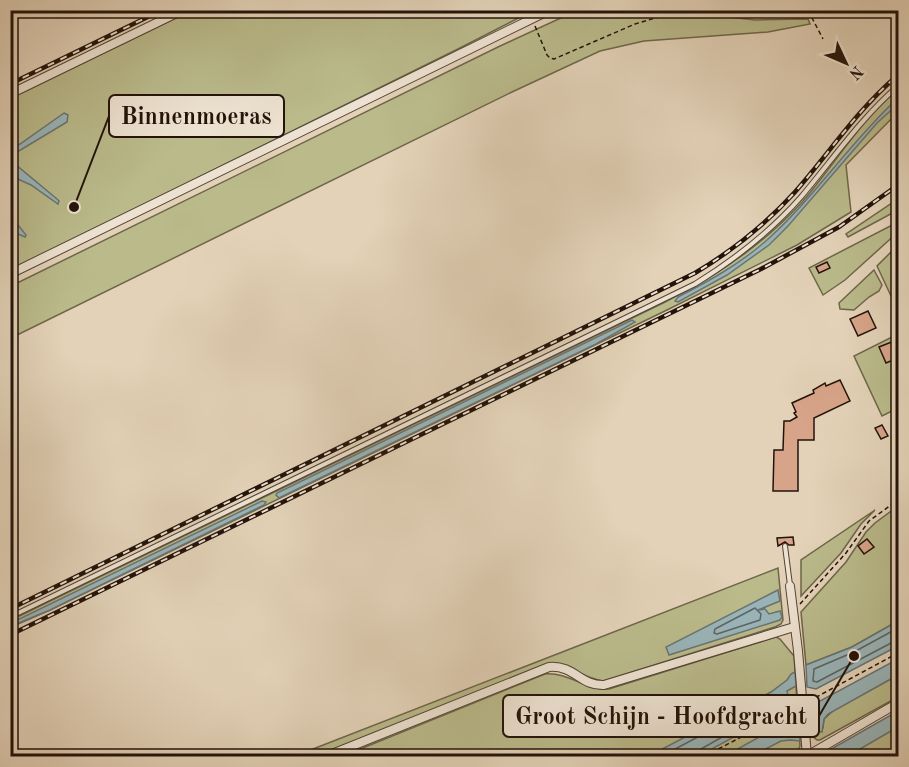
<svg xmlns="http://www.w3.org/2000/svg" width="909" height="767" font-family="'Old Standard TT',serif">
<rect width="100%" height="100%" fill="#e3d2b8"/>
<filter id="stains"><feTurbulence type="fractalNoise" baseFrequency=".00333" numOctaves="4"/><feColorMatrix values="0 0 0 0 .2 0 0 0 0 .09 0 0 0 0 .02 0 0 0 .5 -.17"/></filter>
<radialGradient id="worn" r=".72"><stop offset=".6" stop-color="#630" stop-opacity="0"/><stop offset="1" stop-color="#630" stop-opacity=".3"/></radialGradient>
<!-- green -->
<g fill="#baba8b" stroke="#6e664a" stroke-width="1.5">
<polygon points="578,10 721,11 721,16 755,20 808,19 810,24 768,32 644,41 600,51 512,92 11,338 11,286 498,47"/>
<polygon points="190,11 532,11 458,49 11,270 11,98"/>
<path d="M898,89V112L846,165L851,212L797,245L669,309L50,610L11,627V620L663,303C714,278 764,244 803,201C835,164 860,121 898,89Z"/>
<polygon points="898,199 898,210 848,237 846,234"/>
<polygon points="898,222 898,232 845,280 823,295 809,268"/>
<polygon points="898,245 898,311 877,266"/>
<polygon points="874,270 882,285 879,291 869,297 854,310 840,309 839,303"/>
<polygon points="898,334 898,408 882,416 854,356"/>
<polygon points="898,506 898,621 852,647 806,665 801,612 846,562 866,532 875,523"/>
<polygon points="875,510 861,524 841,553 801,596 801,560"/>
<path d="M778,568L783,620L781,624L775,627L603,681C584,679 571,664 552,663L318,756H295Z"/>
<path d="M776,637L780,639L794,656L800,746L796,756H343L545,674C569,672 586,691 609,689Z"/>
<polygon points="898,675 898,697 820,740 817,740 811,735 823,728 824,719 834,710"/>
<polygon points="898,717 898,756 831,756"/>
</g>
<!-- water -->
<g fill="#99b5b9" stroke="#6a7473" stroke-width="1.5">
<path d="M898,98V104L877,123L788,226L769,245L727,275L678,302L675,301L678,297C709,281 740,264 767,240C815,197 850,142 898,98Z"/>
<polygon points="64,113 68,115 67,122 17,152 14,160 15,164 57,199 59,201 58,204 31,185 11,176 11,148 20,144"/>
<polygon points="10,215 26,235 25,237 11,231"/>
<polygon points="632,320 635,322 596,344 279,498 276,495 277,493"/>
<polygon points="262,501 266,502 264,505 50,610 14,625 11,623"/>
<polygon points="778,590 780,601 758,610 765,609 769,614 780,611 782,617 780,620 669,655 666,647"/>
<polygon points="898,621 898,646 816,689 807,687 806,665 852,647"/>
<polygon points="898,659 898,675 828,714 824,719 822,732 817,731 811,735 809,714 818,702"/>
<polygon points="795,672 796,686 787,691 789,701 772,716 699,756 649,756 771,692 787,680 791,674"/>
<polygon points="898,711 898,727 848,756 844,756 842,754 838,756 819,756"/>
<polygon points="799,720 800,741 790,740 781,741 752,756 725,756 772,730"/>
</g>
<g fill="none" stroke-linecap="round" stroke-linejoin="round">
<!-- shore -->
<g stroke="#5e6462" stroke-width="1.5">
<polygon points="755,608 761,614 760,620 717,634 714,633 715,629"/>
<polyline points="898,628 854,652 814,669 813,681 817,682 893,642 898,641"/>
<polyline points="662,756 777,695 781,696 781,699 768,711 701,749 698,756"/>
</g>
</g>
<!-- building -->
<g fill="#d7a489" stroke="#23130a" stroke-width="1.5">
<polygon points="827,262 830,268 819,273 816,267"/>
<polygon points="868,311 876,328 858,336 850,319"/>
<polygon points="894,341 898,351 898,358 886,363 879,347"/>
<polygon points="840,380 850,401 814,418 814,440 798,440 798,491 773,491 774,450 783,450 784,421 790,421 797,417 794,413 796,412 792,403 814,393 813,390 825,383 826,386"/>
<polygon points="882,425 888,436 881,439 875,428"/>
<polygon points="793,537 794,545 789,545 785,542 778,546 777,538"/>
<polygon points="867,539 874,547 864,554 858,546"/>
</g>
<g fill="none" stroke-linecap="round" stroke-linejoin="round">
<!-- lane casing -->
<g stroke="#534336" stroke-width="6">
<g id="lane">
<polyline points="785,546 790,585"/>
<path d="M10,617L695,284C734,260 771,231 801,197C833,159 861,118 898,86"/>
</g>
</g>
<!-- street casing -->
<g stroke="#534336" stroke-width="10">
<g id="street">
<polyline points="10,94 183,10"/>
<polyline points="10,274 550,10"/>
<polyline points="790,586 798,651 807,756"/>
<path d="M327,756L549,667C575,665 580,686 604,685L794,627"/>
<polyline points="807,756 898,703"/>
</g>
</g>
<!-- path -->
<g stroke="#23130a" stroke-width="1.5" stroke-dasharray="4.5 3" stroke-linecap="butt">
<polyline points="535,26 547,55 550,58 554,59 635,24 672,13 700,12 746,16 808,15 811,16 823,39"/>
<polyline points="800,604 846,553 869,521 898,500"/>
<polyline points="809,701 898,653"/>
<polyline points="705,756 766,724 797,714"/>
</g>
<!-- lane -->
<use href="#lane" stroke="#ede2d1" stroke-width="4"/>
<!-- street -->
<use href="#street" stroke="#ede2d1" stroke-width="8"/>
<!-- rail casing -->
<g stroke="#23130a" stroke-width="4.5">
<g id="rail">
<polyline points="10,84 162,10"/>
<path d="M10,609L695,273C732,251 766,224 795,192C831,151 856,111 898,75"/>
<polyline points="10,635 761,269 839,227 898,185"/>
</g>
</g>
<!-- rail -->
<use href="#rail" stroke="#ede2d1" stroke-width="2" stroke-dasharray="7" stroke-linecap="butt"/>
</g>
<!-- callouts -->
<path fill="none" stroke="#23130a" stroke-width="2" d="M74 207L109 116M854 656L819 716"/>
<g fill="#23130a" stroke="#ede2d1" stroke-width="2">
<circle cx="74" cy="207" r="6"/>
<circle cx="854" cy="656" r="6"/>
</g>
<g fill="#ede2d1" stroke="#23130a" stroke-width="2">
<rect x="109" y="95" width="175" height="42" rx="6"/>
<rect x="503" y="695" width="316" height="42" rx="6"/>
</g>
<g font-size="24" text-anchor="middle" font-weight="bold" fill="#23130a">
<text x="196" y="124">Binnenmoeras</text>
<text x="661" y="724">Groot Schijn - Hoofdgracht</text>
</g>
<!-- margin -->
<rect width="909" height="767" fill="none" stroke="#e3d2b8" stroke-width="36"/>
<rect x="12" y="12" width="885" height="743" fill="none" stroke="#23130a" stroke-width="3"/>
<rect x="18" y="18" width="873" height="731" fill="none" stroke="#23130a" stroke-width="1.5"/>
<!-- north arrow -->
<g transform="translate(846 63) rotate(134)" stroke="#ede2d1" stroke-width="4.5" paint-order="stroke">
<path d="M0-4.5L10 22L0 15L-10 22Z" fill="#23130a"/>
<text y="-9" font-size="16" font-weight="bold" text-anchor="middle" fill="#23130a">N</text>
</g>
<rect width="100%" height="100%" filter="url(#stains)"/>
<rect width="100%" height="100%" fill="url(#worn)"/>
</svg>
